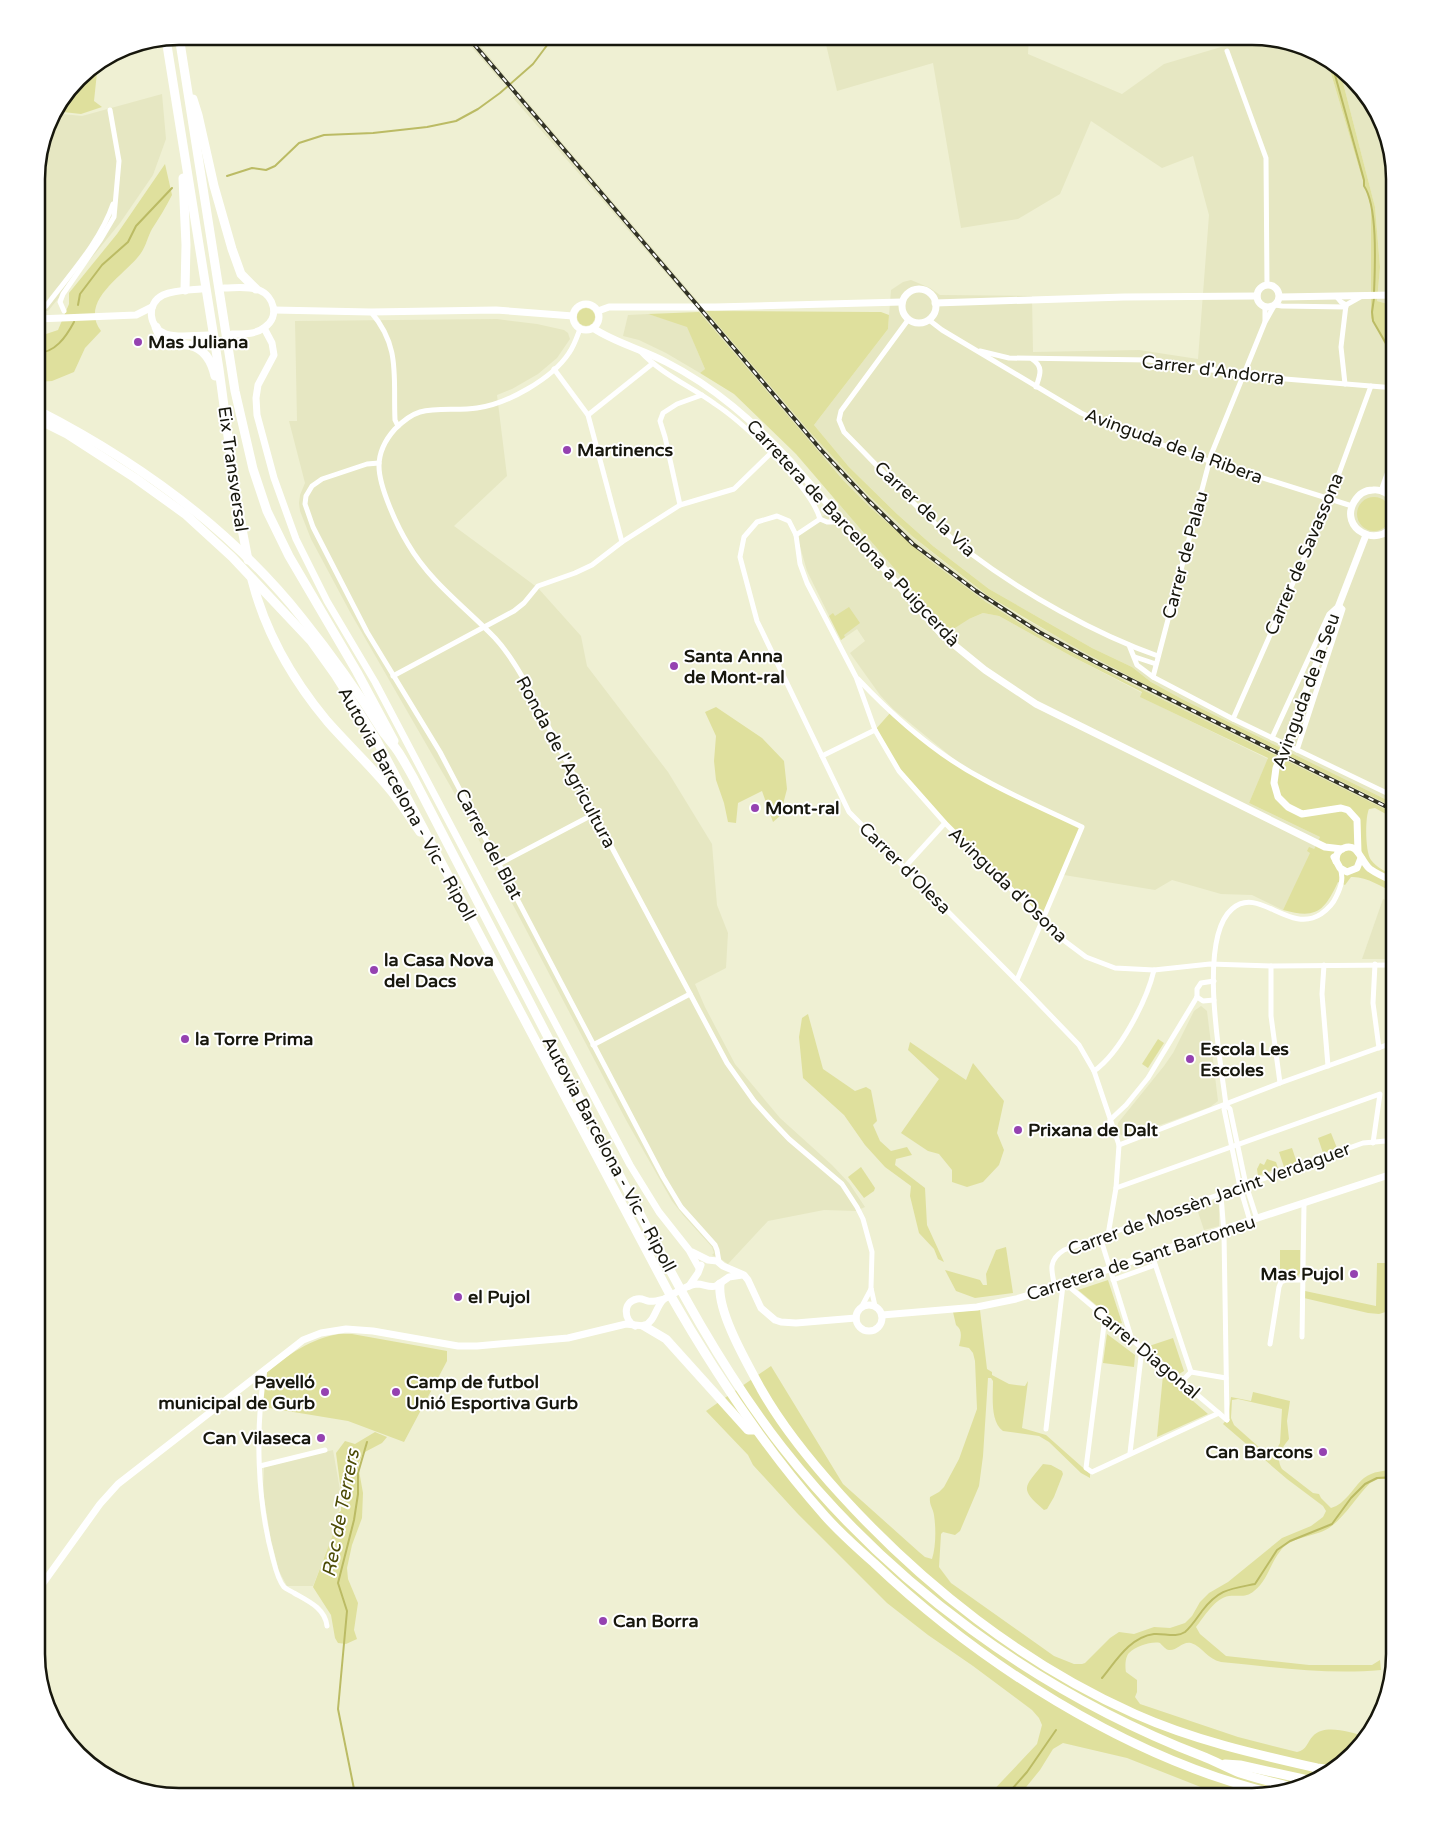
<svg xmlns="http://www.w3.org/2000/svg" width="1431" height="1833" font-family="'Varela Round',sans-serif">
<rect width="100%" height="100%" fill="#eff0d3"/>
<!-- built -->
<g fill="#e6e7c2">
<polygon points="462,36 472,36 505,76 500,80"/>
<polygon points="824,36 1029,36 1028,54 1122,94 1164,64 1221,47 1272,40 1320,54 1330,70 1371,208 1371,318 1395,364 1395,804 1182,699 1151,682 1132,667 1092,648 989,589 933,546 897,514 849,467 814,425 888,329 891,290 903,282 911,280 930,288 940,295 1032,296 1033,352 1139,350 1198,359 1209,215 1193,156 1162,168 1091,121 1060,194 1018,219 961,228 933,63 837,91"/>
<polygon points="1340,71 1371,100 1395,179 1395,306 1377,301 1380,267 1375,207"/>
<polygon points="519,92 808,430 866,493 912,536 988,597 1025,619 1161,693 1395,808 1395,814 1131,684 1037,634 986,602 929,560 871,508 843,480 759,383 691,302 513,98"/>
<polygon points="162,94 166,139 153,175 120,223 48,311 37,311 37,169 51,116 53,113 82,116"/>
<polygon points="648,314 687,326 705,369 700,373 666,353 639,340 623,336 628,315"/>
<polygon points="497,319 537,324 564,330 568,333 570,339 557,358 538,374 512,389 497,395 507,476 454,526 538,588 581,636 587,666 668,772 712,844 717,905 728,933 726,968 695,984 705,1007 735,1064 780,1118 832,1165 849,1183 865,1207 856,1211 824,1210 768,1221 728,1264 721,1259 712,1255 714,1253 712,1247 683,1215 672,1201 626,1120 452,789 350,612 311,539 300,511 299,503 300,495 305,483 289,421 297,421 295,321"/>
<polygon points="839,504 919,597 969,619 983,613 999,616 1071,656 1142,693 1141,697 1268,759 1249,803 1320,837 1283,910 1252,895 1221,894 1172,880 1155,890 1064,875 966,769 893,709 880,695 850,653 865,641 857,629 841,640 807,571 797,536"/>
<polygon points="1383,899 1395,904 1395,959 1362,959"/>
<polygon points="1201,1006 1207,1011 1218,1101 1210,1107 1169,1122 1127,1136 1121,1135 1117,1128 1118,1123 1164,1066 1173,1053 1194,1011"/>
<polygon points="1215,1202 1219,1205 1219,1226 1204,1230 1197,1209"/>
<polygon points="333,1450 340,1490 339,1511 335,1514 333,1534 313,1586 287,1586 279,1571 271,1540 263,1492 264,1467"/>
</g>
<!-- green -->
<g fill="#dfe09d" fill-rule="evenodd">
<polygon points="1320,54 1340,71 1375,207 1380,267 1377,301 1395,306 1395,364 1371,318 1371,208 1330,70"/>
<polygon points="98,63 94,101 102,107 81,114 54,111 85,72"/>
<path d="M165,164L172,195C166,207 159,218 152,229C148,236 146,246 141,253C126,275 78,300 101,331L85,348L74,372L52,381L37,382V334L43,335L58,330L69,304V293L117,234Z"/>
<circle cx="586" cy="317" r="9"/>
<polygon points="706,311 873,312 881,312 889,315 888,329 814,425 849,467 897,514 933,546 989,589 1092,648 1132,667 1151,682 1182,699 1395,804 1395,808 1161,693 1080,650 988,596 912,536 866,493 808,430"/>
<path d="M699,312L843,480L871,508L929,560L986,602L1037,634L1131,684L1395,814V819L1375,808L1369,809C1365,817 1365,852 1371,860C1377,868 1386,872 1395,876V893C1382,887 1366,876 1351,877L1345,885L1338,882C1324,912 1316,919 1283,910L1310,853L1307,851L1309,847L1314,849L1320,837L1249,803L1268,758L1140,697L1142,692L1071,656L999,616L983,613L969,619L947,633H944L916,600L918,596L796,454L734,394L700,373L705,369L687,327L648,314Z"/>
<circle cx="1374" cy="514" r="17"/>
<polygon points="849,607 860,623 844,635 845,637 841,640 829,616 833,613 835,616"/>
<polygon points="716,707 762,738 784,761 787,789 780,816 773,822 762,791 738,803 736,823 728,822 724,803 716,780 714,761 716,736 705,712"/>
<polygon points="891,712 941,752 981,779 1082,827 1043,921 945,823 899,771 875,730"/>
<polygon points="808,1014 823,1069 855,1091 866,1087 871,1090 877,1121 873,1125 880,1141 891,1151 907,1147 912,1155 896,1159 895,1165 925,1188 927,1225 944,1262 938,1259 934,1249 919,1233 910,1196 911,1186 885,1167 865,1145 844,1115 803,1078 799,1037 802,1018"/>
<polygon points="1158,1039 1164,1043 1148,1068 1142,1064"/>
<polygon points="910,1042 966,1080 973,1063 1004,1101 997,1133 1004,1150 999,1165 983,1182 967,1187 952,1182 952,1170 939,1154 928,1151 901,1133 939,1079 908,1050"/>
<polygon points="1331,1133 1337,1148 1323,1153 1318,1138"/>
<polygon points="1292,1148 1297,1163 1284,1167 1279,1152"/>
<polygon points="1267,1159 1276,1162 1278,1168 1258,1176 1257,1169 1260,1163 1264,1165"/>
<polygon points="861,1167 875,1188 874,1191 864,1198 848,1177"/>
<polygon points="1006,1247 1013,1293 975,1298 956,1291 945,1270 980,1280 983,1285 987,1285 986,1274 996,1250"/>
<polygon points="1280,1250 1300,1250 1300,1273 1298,1276 1280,1277"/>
<path d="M1377,1263H1390C1397,1274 1387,1284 1388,1295C1388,1302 1392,1304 1389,1311L1379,1314L1368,1313L1304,1298L1305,1291L1376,1306Z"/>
<polygon points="1108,1280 1122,1323 1119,1324 1078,1290"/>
<path d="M980,1310L987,1369L992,1372V1375L1009,1384L1025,1386L1028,1381L1022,1428L1046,1435L1090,1474V1478L1081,1473L1049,1442L1039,1436L1003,1431C990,1422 993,1396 993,1381L991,1378H988L983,1456L979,1486L960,1531L955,1535L943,1532L941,1534L939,1567L951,1583L1054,1656L1074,1664H1082L1085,1663L1110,1638L1119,1632L1134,1634L1154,1627L1170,1628L1185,1623L1192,1616L1200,1602L1209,1593L1228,1582L1282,1538L1311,1526L1323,1517L1326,1511L1323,1506L1287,1479L1223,1424L1228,1418L1231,1397L1251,1401L1253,1392L1290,1401L1287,1421L1289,1439C1282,1448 1275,1458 1282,1469L1313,1493L1319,1494L1321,1498L1331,1508C1346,1504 1353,1487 1364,1478C1373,1471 1384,1471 1395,1469V1479H1378L1370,1483C1356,1497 1345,1517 1329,1528C1315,1537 1292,1536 1281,1550C1270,1563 1268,1580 1254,1591C1246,1598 1239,1595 1229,1596C1215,1598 1204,1617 1196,1627L1200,1634L1226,1656L1309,1665H1372L1380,1660L1381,1670C1327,1675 1274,1667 1221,1662C1207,1659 1203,1647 1191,1643C1182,1641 1177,1651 1169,1650C1166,1650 1162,1645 1160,1643C1152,1641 1136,1646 1129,1653C1125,1657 1125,1667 1126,1672L1137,1680V1692L1135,1697L1140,1704L1238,1737L1297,1752C1307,1750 1307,1742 1313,1736C1325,1723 1351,1733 1365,1736L1331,1773L1252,1797H1226L1127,1758L1063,1743L1053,1749L1040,1770L1018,1797H987L1037,1744L1042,1725L1039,1718L1032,1710L973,1666L928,1635L887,1603L797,1513L753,1465L748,1455L706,1411L771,1366L843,1484L919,1552L925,1557L932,1559C936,1547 936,1528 934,1515C933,1508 929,1505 930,1497L939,1492L944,1487L959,1459L977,1409L975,1361L973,1353L969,1348L959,1346C961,1338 963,1330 956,1325L953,1312ZM1238,1399L1282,1409L1280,1443L1273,1456L1270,1457L1234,1425L1231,1418L1232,1400Z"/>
<path d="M339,1334H352L447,1351V1361L404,1442L348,1421L263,1407L261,1402L267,1372C289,1354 310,1339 339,1334Z"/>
<polygon points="1107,1334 1135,1355 1134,1367 1103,1363"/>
<polygon points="1173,1338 1184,1371 1179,1374 1146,1347"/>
<polygon points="1163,1375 1208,1414 1157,1437"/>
<polygon points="375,1432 387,1437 382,1443 363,1453 358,1465 363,1493 362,1518 352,1545 347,1568 348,1579 358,1603 354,1630 357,1639 346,1644 338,1643 335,1638 331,1615 313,1587 333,1534 335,1515 341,1511 341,1491 336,1453 345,1441 355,1444"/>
<path d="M1043,1464L1051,1465L1062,1471L1063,1474L1054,1497L1047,1509L1044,1510C1019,1488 1024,1488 1043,1464Z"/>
</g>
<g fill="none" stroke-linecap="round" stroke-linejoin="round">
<!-- stream -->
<g stroke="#bbbb64" stroke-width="2">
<path d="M1332,64L1364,180V186C1378,206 1375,267 1374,293"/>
<polyline points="227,176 252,168 266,170 275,166 299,143 324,135 373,133 427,127 456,121 478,109 500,93 533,64 554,36"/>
<polyline points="1374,298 1372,312 1373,321 1395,359"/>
<polyline points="78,305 80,294 102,265 128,242 136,226 172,188"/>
<path d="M37,353C55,353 66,337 74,322"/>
<path d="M1102,1678C1116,1661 1130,1637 1154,1634C1164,1633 1176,1638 1185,1632C1191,1627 1197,1618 1202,1611C1219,1589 1230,1589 1255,1584L1277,1550L1290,1541L1332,1524L1351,1498L1365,1484L1377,1478L1395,1477"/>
<polyline points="354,1797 355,1794 338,1709 347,1611 338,1583 354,1520 358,1494 358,1473 367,1442"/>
<polyline points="1005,1797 1027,1772 1056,1730"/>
</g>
<!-- street -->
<g stroke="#fff" stroke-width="5">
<polyline points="1227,51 1266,158 1267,285"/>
<polyline points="1336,296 1341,302 1346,305 1362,296"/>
<polyline points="1275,305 1282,306 1346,307"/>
<polyline points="64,311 60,302 63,294 101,239 114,217 119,161 110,110"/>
<path d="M38,312L46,306C70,274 100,242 113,204"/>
<path d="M371,312C401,347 393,377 395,420L398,426"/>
<path d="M908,320L841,411L839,420L844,432C885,473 924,518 970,553C1023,593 1095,634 1158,656"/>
<polyline points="929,320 942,330 1081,413 1117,429 1209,461 1352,506"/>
<polyline points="1265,321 1265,307"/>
<path d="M580,329C577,337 574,346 569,353C552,379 507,404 477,408C458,411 438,407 420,412C410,415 402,422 395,429C386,439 379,452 379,466C379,487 397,526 408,544C430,582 465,607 495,638C506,650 515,664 523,678L594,814L727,1063L754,1101L771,1120L789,1139L842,1184L857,1207L863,1219L872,1252L871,1288L875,1306"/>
<path d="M640,351C661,374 690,386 715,404C744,423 811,487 820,519"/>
<polyline points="980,351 1009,358 1149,360 1249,376 1395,388"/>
<path d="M1032,359C1044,367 1040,375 1036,387"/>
<polyline points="554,369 588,415 622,542"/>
<polyline points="1345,384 1341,347 1346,305"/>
<polyline points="588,415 652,364"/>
<polyline points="379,463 367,464 322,479 312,486 306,496 305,504 313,527 367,632 440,752 663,1177 681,1207 715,1245 717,1250 719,1262"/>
<polyline points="680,505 665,437 660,421 663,413 677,404 702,395"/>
<polyline points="820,519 827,522 842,522"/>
<polyline points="796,535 820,519"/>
<polyline points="1129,645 1137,665 1153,677 1233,719 1395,797"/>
<polyline points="1135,657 1156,664"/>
<polyline points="393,676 514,611 524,603 538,586 575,573 592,565 622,542 680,505 734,489 771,453"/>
<polyline points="1153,677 1211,455 1265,322 1274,306"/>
<path d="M858,679C893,716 937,755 983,779C1015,797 1049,811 1082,827L1017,980"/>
<polyline points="1233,719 1327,506 1371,386"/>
<polyline points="1272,738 1329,614 1339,605 1343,609 1297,750"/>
<polyline points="822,756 875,730"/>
<polyline points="499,864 594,814"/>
<polyline points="904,868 945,823"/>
<polyline points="1375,964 1373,1003 1379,1048"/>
<polyline points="1324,965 1322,994 1328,1066"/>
<polyline points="1271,966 1271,1016 1280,1083"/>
<polyline points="1197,997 1197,989 1201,983 1214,981"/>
<polyline points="1197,997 1203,1001 1214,1000"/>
<polyline points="593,1045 690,994"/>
<path d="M1094,1071C1120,1053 1147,1000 1154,970"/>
<polyline points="1226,1105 1230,1109 1246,1185 1257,1219"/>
<polyline points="1110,1120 1126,1105 1148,1078 1197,997"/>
<polyline points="1119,1145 1280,1083 1395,1042"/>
<polyline points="1116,1188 1380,1094 1373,1143"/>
<polyline points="1221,1195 1224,1234 1227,1420"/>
<path d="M1250,1221L1240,1187L1224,1109L1226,1105C1221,1062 1197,939 1232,909C1259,885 1289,935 1321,914C1328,909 1333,904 1336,897C1341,887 1344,878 1340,868"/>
<polyline points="1108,1235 1116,1188 1119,1145 1094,1071 1079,1045 1028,992 849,812 757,621 740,557 744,537 757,522 777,516 789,521 796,535 800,564 807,583 856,677 875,730 899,771 945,823 1042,920 1062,939 1086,957 1115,968 1154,970 1210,964 1271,966 1395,965"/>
<polyline points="1104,1236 1102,1243 1132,1340"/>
<polyline points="1152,1255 1191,1372 1181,1382"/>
<polyline points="1113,1280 1155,1265"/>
<polyline points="1066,1284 1227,1420"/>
<path d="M1055,1287C1051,1270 1048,1260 1064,1250L1363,1143L1386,1141L1395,1138"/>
<polyline points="862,1306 871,1289"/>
<polyline points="1105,1317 1086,1468 1092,1472 1219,1413"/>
<polyline points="1302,1337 1304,1204"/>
<polyline points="1270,1344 1279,1287 1281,1282 1286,1280 1303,1280"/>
<path d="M265,1369C255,1428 257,1501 273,1559C275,1567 278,1580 284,1587C286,1589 291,1591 294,1593C308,1601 325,1608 327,1626"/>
<polyline points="1191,1372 1226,1378"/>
<polyline points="1046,1429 1063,1285"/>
<polyline points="1130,1453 1142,1348"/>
<polyline points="260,1466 325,1450"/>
</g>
<!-- secondary -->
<g stroke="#fff" stroke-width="7">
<circle cx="1268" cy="296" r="11"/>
<path d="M224,288C235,288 249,286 259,290C274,296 280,317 265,327C255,335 243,334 232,334"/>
<path d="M201,289C189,290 174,290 163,295C146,303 148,328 166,334C178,338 195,335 208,335"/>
<circle cx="919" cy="306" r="17"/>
<polyline points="1280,297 1395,295"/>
<polyline points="935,303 1124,297 1257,296"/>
<circle cx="586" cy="317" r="13"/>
<polyline points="274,310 371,312 496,310 573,316"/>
<polyline points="598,311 609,307 715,307 902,302"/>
<polyline points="37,319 136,315 152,307"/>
<polyline points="264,328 272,343 274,355 258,385 256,398 257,415 274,478 296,539 327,601 375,682 630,1165 659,1212 689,1250 699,1268"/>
<path d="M593,328C615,343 642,349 666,362C715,387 754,422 791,462L942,635L985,670L1036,704L1325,847L1342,849"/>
<polyline points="1382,491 1395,455"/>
<path d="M1395,524C1377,550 1339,528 1354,502C1358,495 1364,490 1373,490C1382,489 1390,495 1395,503"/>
<polyline points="1358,852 1357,820 1348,810 1341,808 1302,814 1288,807 1278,797 1274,783 1276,768 1366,535"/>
<polyline points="1334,857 1340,868 1347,872 1357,868 1361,858"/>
<path d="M1336,861C1336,855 1338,850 1344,848C1358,842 1361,862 1370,869C1377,874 1386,878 1395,882"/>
<polyline points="692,1252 708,1260 717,1261 723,1266 744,1275 748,1280 761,1308 775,1320 781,1322 796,1323 856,1318"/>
<polyline points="689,1286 698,1273 701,1265"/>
<circle cx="869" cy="1318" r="13"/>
<polyline points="882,1315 977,1307 1016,1299 1063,1285 1218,1231 1395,1173"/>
<path d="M635,1326C624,1320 622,1302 637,1299C642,1298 644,1300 648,1301C653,1302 660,1300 664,1299C675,1294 685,1285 697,1284C704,1284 709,1288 716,1286L729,1277L742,1275"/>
<path d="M36,1593L100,1504L118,1484L303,1340L321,1333L346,1329L373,1331L458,1346H477L568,1338L626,1324L644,1326C655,1321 655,1309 663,1300"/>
</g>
<!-- highway -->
<g stroke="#fff" stroke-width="9">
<polyline points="179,36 235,391 253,469 267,511 289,556 357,672 394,741"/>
<polyline points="166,39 219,369 237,503 248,560"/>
<polyline points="193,99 198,115 214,186 232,249 241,274 256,289"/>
<polyline points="183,178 186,245 185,290"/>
<path d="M156,327C158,333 162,340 168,342C174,345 182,344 188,345C204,347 212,362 215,376"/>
<path d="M37,410C137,461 231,529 302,618C331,654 358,692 383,732C388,739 394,745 399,753C404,761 409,770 414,779C479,904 544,1030 609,1155C662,1255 712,1357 782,1447C890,1585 1039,1693 1202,1756C1215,1761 1227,1768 1240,1773C1255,1778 1272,1782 1287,1786"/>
<path d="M37,419L67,434L135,478L185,514L232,557L311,641L336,676L376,739L668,1291C714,1372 763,1446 825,1516C840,1533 857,1548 874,1563C979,1663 1125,1756 1267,1792"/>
<path d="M252,580C265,631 293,680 327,721C348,745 372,767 392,792C402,805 411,819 420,832"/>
<path d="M720,1284C717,1312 747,1363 761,1389C783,1428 811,1462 841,1495C923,1585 1023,1664 1135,1714C1193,1740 1255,1754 1317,1768L1333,1770"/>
<polyline points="644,1326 666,1339 748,1430 754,1430"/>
<polyline points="1225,1764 1240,1765 1308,1780"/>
</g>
<!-- rail casing -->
<g stroke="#323225" stroke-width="4">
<polyline id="rail" points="467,36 822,451 869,501 913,544 976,591 1039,632 1097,663 1395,811"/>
</g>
<!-- rail -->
<use href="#rail" stroke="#fff" stroke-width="2" stroke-dasharray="5.5" stroke-linecap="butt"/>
</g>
<!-- markers -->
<g fill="#9542b1" stroke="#fff" stroke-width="2">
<circle cx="138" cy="342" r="5"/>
<circle cx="567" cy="450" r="5"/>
<circle cx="674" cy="666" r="5"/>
<circle cx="755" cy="808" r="5"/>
<circle cx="374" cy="970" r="5"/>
<circle cx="185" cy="1039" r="5"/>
<circle cx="1190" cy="1059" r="5"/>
<circle cx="1018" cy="1130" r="5"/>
<circle cx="1354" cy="1274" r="5"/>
<circle cx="458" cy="1297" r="5"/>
<circle cx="325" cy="1392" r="5"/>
<circle cx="396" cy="1392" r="5"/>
<circle cx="321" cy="1438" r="5"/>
<circle cx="1323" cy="1452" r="5"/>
<circle cx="603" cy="1621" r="5"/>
</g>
<g text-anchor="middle" stroke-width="4" stroke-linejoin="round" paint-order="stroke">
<!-- poi labels -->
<g font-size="18" font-weight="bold" fill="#17170d" stroke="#fff" text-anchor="start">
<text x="148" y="348">Mas Juliana</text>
<text x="577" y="456">Martinencs</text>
<text x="684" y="662">Santa Anna<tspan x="684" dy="21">de Mont-ral</tspan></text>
<text x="765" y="814">Mont-ral</text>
<text x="384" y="966">la Casa Nova<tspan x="384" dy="21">del Dacs</tspan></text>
<text x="195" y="1045">la Torre Prima</text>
<text x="1200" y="1055">Escola Les<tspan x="1200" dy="21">Escoles</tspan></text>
<text x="1028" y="1136">Prixana de Dalt</text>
<text x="1344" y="1280" text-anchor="end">Mas Pujol</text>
<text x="468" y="1303">el Pujol</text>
<text x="315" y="1388" text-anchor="end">Pavelló<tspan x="315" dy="21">municipal de Gurb</tspan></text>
<text x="406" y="1388">Camp de futbol<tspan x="406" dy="21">Unió Esportiva Gurb</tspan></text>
<text x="311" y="1444" text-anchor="end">Can Vilaseca</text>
<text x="1313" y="1458" text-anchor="end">Can Barcons</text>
<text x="613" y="1627">Can Borra</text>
</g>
<!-- street labels -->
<g font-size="18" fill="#17170d" stroke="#fff">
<text transform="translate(1213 370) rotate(7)" y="6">Carrer d'Andorra</text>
<text transform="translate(1174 446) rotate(20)" y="6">Avinguda de la Ribera</text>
<text transform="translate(233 469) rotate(82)" y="6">Eix Transversal</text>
<text transform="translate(925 509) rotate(43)" y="6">Carrer de la Via</text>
<text transform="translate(853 533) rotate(47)" y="6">Carretera de Barcelona a Puigcerdà</text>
<text transform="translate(1304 554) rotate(-67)" y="6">Carrer de Savassona</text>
<text transform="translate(1185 555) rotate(-75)" y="6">Carrer de Palau</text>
<text transform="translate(1306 691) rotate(-70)" y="6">Avinguda de la Seu</text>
<text transform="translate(566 762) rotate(62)" y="6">Ronda de l'Agricultura</text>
<text transform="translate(407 804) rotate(61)" y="6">Autovia Barcelona - Vic - Ripoll</text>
<text transform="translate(489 844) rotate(62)" y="6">Carrer del Blat</text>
<text transform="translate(905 868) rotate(45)" y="6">Carrer d'Olesa</text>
<text transform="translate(1008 885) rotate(44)" y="6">Avinguda d'Osona</text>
<text transform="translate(609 1154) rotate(62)" y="6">Autovia Barcelona - Vic - Ripoll</text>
<text transform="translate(1209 1199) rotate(-20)" y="6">Carrer de Mossèn Jacint Verdaguer</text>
<text transform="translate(1141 1258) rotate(-18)" y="6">Carretera de Sant Bartomeu</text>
<text transform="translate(1146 1352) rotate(40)" y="6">Carrer Diagonal</text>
</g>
<!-- water labels -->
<g font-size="19" font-style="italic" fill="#4c4b05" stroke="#fff">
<text transform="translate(340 1513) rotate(-79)" y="7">Rec de Terrers</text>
</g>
</g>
<!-- crop -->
<path d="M0 0H1431V1833H0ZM179 45H1252A134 134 0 0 1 1386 179V1654A134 134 0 0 1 1252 1788H179A134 134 0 0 1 45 1654V179A134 134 0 0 1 179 45Z" fill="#fff" fill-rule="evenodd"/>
<path fill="none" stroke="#17170d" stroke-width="2.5" d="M179 45H1252A134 134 0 0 1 1386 179V1654A134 134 0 0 1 1252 1788H179A134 134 0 0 1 45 1654V179A134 134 0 0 1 179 45Z"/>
</svg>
